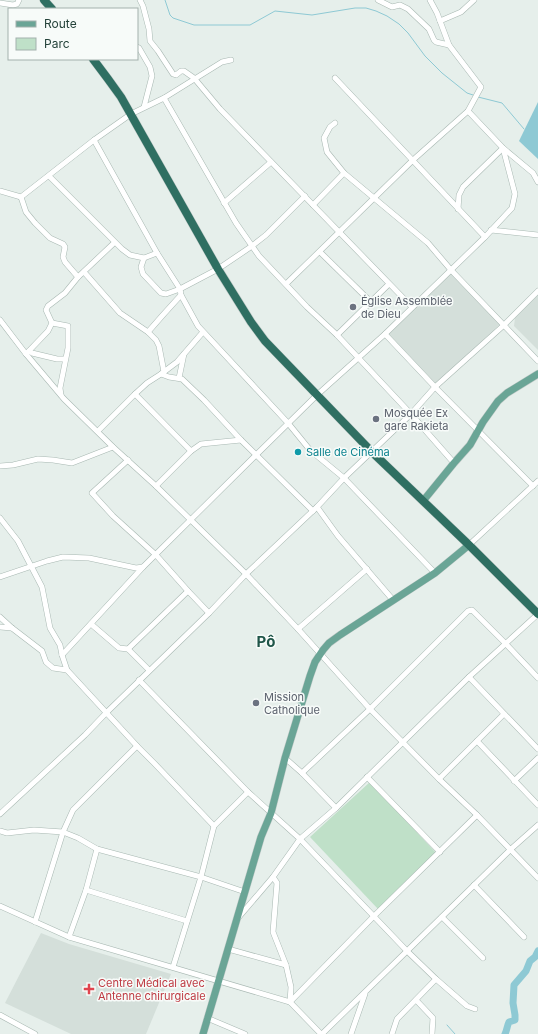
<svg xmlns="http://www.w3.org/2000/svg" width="538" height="1034" font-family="Inter,sans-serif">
<rect width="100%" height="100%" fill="#e6efeb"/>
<!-- built -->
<g fill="#d4dfda">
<polygon points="451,273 500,324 436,384 388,333"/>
<polygon points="538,295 538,350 514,326 515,318"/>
<polygon points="41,933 69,944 171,974 146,1034 71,1034 5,1003"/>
</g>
<!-- green -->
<polygon fill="#bfe0c8" points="370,782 437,854 378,909 310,837"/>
<!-- water -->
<polygon fill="#8ec9d4" points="538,102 538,159 519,141"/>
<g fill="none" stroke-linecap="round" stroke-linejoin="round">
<!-- stream -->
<g stroke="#8ec9d4" stroke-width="1">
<polyline points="165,0 170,15 173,18 194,25 250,25 275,11 312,15 355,8 366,8 376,11 387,16 399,24 408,33 425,56 442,73 467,93 473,95"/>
<polyline points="478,97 502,103 524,129"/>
<polyline points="447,1025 455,1034"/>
</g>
<!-- river -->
<path stroke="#8ec9d4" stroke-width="7" d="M505,1034C507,1030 507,1026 509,1022L515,1020V1015L513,1003L514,985L526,971L530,961L535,957L538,951"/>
<!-- minor casing -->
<g stroke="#a8b8b2" stroke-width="6">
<g id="minor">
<polyline points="140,0 143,6 149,29 150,41 158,51 173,74 176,75 181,71 184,71 194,78 220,109 313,205 412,307"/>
<polyline points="378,0 392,7 400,5 408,9 429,29 434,40 436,42 449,45"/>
<polyline points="0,3 13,5 17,4 19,0"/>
<polyline points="440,21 461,12 474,0"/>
<polyline points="137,47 139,48 150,67 152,76 144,107"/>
<polyline points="164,98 236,223 259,256 307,307 337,335 411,414 454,463"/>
<polyline points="468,111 503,148 515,194 512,208 485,237"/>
<polyline points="335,123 330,127 324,138 327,152 344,173 428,243 451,270 538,361"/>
<polyline points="94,140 157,253 180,289 181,295 198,326 288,423 310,450 344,478 435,573"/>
<polyline points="49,176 122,249 130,255 144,258 157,253"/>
<polyline points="0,191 21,197 94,140 131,114 164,98 222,62 231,60"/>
<polyline points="21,197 26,212 35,223 50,238 63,244 65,247 63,257 65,262 78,277"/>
<polyline points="224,203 271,162"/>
<polyline points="313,205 344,173"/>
<polyline points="458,209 459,195 463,187 503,148 533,173 538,182"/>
<polyline points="491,230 538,235"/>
<polyline points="320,252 371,302"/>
<polyline points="144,258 141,267 143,274 161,293 166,294 180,289 218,269 252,246 266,235 305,196"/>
<polyline points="84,272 120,313 148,332 156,340 159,346 164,372"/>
<polyline points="286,284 413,160 468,111 481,87 449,45 437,13 430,0"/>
<polyline points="0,320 26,354 64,399 113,447 156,486 246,574 298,629 370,709 439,779 477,815 538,878"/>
<polyline points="52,323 68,326 68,348 60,388 61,395"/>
<polyline points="148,332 162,316 181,295"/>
<polyline points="385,334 435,387 533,486"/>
<polyline points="337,335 389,284"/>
<polyline points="29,351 32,353 57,359 65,359"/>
<polyline points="26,354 48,331 52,323 46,310 48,306 65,293 78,277 114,243"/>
<polyline points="161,374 169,377 182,379 204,400 241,440 313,511"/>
<polyline points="179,378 184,354"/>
<polyline points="135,394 191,451"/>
<polyline points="98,431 135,394 147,383 161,374 177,362 203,332"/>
<polyline points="128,460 92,493 113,516 156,555 188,591 209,613"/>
<polyline points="0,466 13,465 38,459 53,460 72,463 113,447"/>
<polyline points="156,486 191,451 201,444 241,440"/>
<polyline points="317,507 338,536 393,600"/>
<polyline points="0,518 18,541 42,587 50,628 60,645 62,655 67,670 137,746 154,763 214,826 248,792"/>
<polyline points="469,545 538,481"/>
<polyline points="0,577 47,561 63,557 89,558 136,568 143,567"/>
<polyline points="0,617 12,628 42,651 46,662 53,668 67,670"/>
<polyline points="91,624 119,648 128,649 149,670"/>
<polyline points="0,627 12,628"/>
<polyline points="298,629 367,569"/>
<polyline points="128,649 188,591"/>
<polyline points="62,655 143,567 256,455 317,395 385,334 485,237 335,78"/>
<polyline points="469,677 538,749"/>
<polyline points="139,680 248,792 300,839 407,951 511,849 538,825"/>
<polyline points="477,741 538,805"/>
<polyline points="285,758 302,773 336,808"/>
<polyline points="302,773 370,709 468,611 472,610 506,644 538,678"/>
<polyline points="367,777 440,852"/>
<polyline points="439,779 504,714"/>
<polyline points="514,781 538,758"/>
<polyline points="0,814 85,735 106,713 209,613 246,574 317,507 344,478 411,414 435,387 504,325 538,291"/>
<polyline points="0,831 7,833 34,830 63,832 78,838 97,849 201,877 245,892"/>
<polyline points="273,877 277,883 273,932 286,965 291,987 290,1002"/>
<polyline points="474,885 524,937"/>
<polyline points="86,890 187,921"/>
<polyline points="0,906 69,937 290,1002 321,1034"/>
<polyline points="442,917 483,958"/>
<polyline points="238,918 273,877 300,839 336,808 469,677 538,614"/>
<polyline points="35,922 63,832 73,810 137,746"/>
<polyline points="69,937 86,890 97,849"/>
<polyline points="228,949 286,965"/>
<polyline points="173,967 201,877 214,826"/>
<polyline points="416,1000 433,1018 432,1034"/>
<polyline points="290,1002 374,916 477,815"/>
<polyline points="0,1015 35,1034"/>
<polyline points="207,1018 245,1034"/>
<polyline points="322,1034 407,951 436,979 467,1006 475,1009"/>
<polyline points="351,1034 365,994"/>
<polyline points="392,1034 397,1019 436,979"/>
</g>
</g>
<!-- major casing -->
<g stroke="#c2cac8" stroke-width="8">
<g id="major">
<polyline points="423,501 454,463 470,445 483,422 498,401 507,393 538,374"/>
<polyline points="203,1034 261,837 271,813 285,758 310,676 315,662 323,650 329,643 340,635 435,573 469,545"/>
</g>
</g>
<!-- highway casing -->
<g stroke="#c2cac8" stroke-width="9">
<g id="highway">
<polyline points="44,0 52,9"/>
<polyline points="93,59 108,79 121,97 218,269 251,322 265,341 372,452 469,545 538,614"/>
</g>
</g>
<!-- minor -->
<use href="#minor" stroke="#fff" stroke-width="5"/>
<!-- major -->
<use href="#major" stroke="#6aa596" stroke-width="7"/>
<!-- highway -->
<use href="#highway" stroke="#2f6f62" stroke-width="8"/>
</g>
<!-- markers -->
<g fill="#6b7280" stroke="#f7fbf9" stroke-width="1.5">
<circle cx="353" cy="307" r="4"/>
<circle cx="376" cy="419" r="4"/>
<circle cx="256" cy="703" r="4"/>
</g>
<circle fill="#0f9aa8" stroke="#f7fbf9" stroke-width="1.5" cx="298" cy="452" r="4"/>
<path fill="#e0444e" stroke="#f7fbf9" stroke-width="1.5" d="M87 983h4v4h4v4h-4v4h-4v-4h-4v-4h4z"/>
<g text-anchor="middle" stroke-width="3" stroke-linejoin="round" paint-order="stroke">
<!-- worship labels -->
<g font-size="11" fill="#5b616d" stroke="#f7fbf9" text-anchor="start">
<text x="361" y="305">Église Assemblée<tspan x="361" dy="13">de Dieu</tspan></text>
<text x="384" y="417">Mosquée Ex<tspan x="384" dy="13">gare Rakieta</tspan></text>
<text x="264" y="701">Mission<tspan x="264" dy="13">Catholique</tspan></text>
</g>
<!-- culture labels -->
<g font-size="11" fill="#0d838f" stroke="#f7fbf9" text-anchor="start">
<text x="306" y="456">Salle de Cinéma</text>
</g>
<!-- health labels -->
<g font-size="11" fill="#be3a42" stroke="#f7fbf9" text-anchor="start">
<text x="98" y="987">Centre Médical avec<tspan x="98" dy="13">Antenne chirurgicale</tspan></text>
</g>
<!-- district labels -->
<g font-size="15" font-weight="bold" fill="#1f5548" stroke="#f7fbf9">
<text x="266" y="647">Pô</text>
</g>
</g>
<!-- legend -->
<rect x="8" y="8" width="130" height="52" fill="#f7fbf9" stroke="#a3b1ad"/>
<rect x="16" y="21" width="20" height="6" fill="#6aa596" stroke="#a3b1ad"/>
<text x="44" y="28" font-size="12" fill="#24423a">Route</text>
<rect x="16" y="38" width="20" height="12" fill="#bfe0c8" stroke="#a3b1ad"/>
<text x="44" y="48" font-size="12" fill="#24423a">Parc</text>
</svg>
